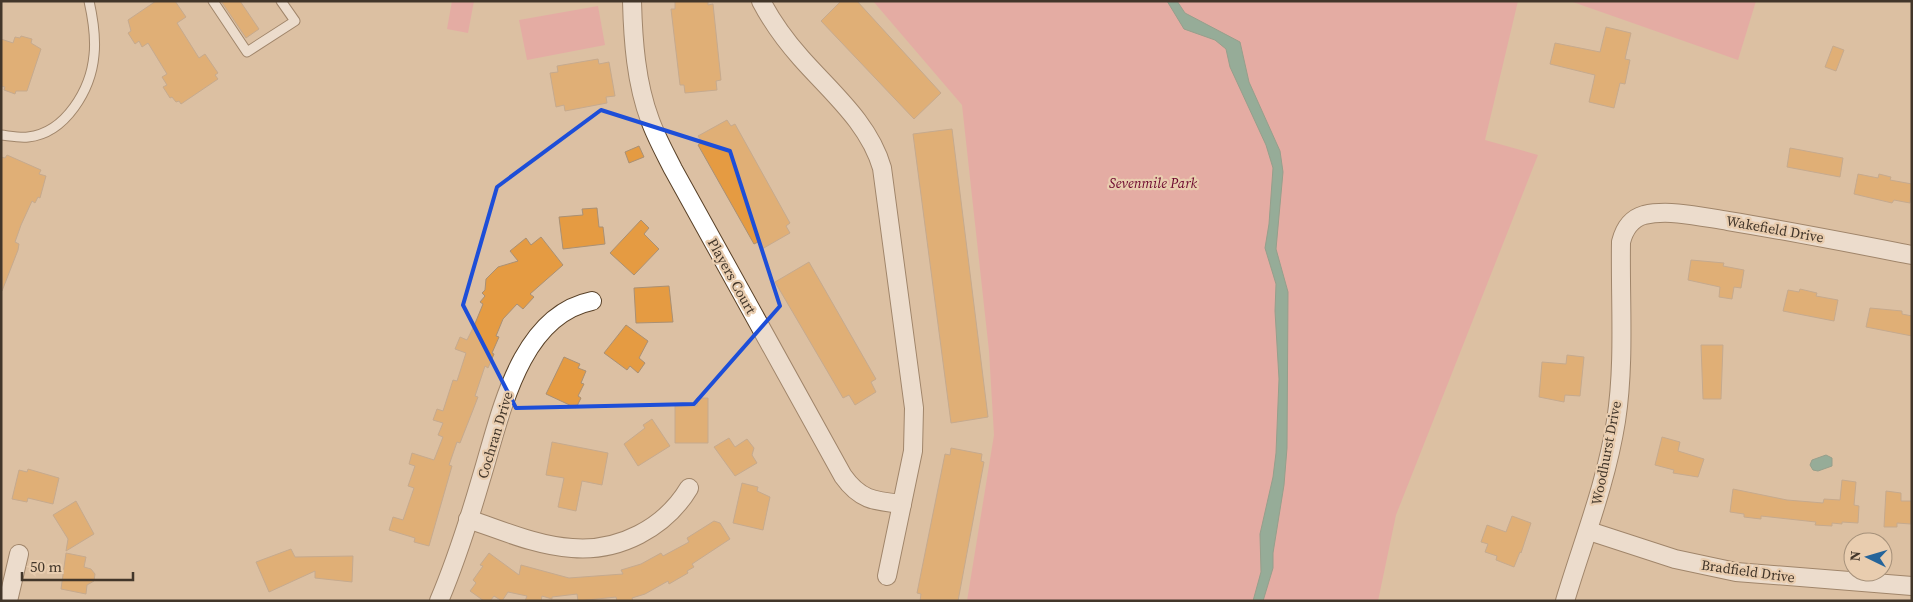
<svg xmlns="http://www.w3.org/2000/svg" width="1913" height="602" font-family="'Source Serif 4',serif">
<rect width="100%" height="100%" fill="#dcc0a3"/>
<!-- green -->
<g fill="#ed95a5">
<polygon points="452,1 474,1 468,33 447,29"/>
<polygon points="873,1 1518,1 1485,140 1538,155 1396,515 1378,601 967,601 994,435 989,351 962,105"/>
<polygon points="1570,1 1756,1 1738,60"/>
<polygon points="598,6 605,45 527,60 519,20"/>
</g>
<!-- water -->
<g fill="#40948d" stroke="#41786f">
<polygon points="1167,1 1177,1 1185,13 1240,42 1249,82 1280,151 1283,172 1276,249 1288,292 1287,448 1284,485 1273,553 1273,568 1263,601 1253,601 1261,572 1260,534 1273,477 1276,453 1279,379 1275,311 1276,284 1265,248 1269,224 1273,168 1266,145 1230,67 1226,49 1215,40 1184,29"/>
<polygon points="1826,455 1832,458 1832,466 1818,471 1813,470 1810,465 1812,460"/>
</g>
<!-- building -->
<g fill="#e59b42" stroke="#aa9074">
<polygon points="156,1 175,1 186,17 177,23 199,58 205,54 218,73 215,75 218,79 181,104 179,101 176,102 172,97 170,98 163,87 167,85 162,77 167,74 148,43 142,47 139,41 135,44 128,33 131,31 128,20"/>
<polygon points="221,1 240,1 259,29 246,38"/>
<polygon points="675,1 708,1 708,5 713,4 721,80 716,81 717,90 685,93 684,85 680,85 671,9 675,9"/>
<polygon points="841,1 857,1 941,93 914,119 821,21"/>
<polygon points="1606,27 1631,33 1625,59 1630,60 1625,84 1620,83 1614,108 1589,102 1595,75 1550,64 1555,43 1600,52"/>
<polygon points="21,36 32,39 31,43 41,49 27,91 16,91 15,94 4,90 5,87 1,86 1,39 13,43 15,37 20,38"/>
<polygon points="1833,46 1844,50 1836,71 1825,67"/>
<polygon points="598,59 599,64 609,62 615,96 606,97 607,103 565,111 564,105 556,107 550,73 558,72 557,66"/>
<polygon points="727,120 731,126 735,124 790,223 786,226 790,233 762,249 758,242 754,244 698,145 702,142 698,136"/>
<polygon points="952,129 988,417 951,423 913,134"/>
<polygon points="639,146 644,157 629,163 625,152"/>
<polygon points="1790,148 1843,158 1840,177 1787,167"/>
<polygon points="7,155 41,170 39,174 46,176 40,198 38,197 35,203 32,201 21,225 15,242 19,244 18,250 2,291 1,157 5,158"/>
<polygon points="1858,174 1878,178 1879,174 1891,177 1890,180 1912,184 1910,203 1894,200 1892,203 1854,194"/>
<polygon points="597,208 599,227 603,227 605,244 563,249 559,217 583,215 582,209"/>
<polygon points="641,220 649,228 644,234 659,249 634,275 610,253"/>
<polygon points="541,237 563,265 530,294 534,297 523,309 517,304 503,319 496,336 499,337 492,353 494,354 488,368 485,366 475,396 478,397 473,410 460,443 457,442 449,465 452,466 429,546 414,542 415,538 389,530 393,517 403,520 414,488 408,486 415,466 409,464 412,453 434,460 443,437 438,435 443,423 433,420 437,409 443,411 453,380 457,381 466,353 455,349 460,337 467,340 474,326 483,304 480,302 485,296 482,293 485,290 486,279 498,267 518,261 510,251 526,238 531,245"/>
<polygon points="1691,260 1724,263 1723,266 1744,270 1741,288 1734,287 1732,299 1719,297 1720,287 1688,280"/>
<polygon points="809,262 876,379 871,382 876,392 855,405 849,395 843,398 775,282"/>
<polygon points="669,286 673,322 636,323 634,288"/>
<polygon points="1800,289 1817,293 1816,296 1838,300 1834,321 1783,311 1788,290 1799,292"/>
<polygon points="1870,308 1902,311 1902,314 1912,316 1912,336 1866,327"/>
<polygon points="626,325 648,341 639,358 645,363 638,373 630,366 627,370 604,353"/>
<polygon points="1701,345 1723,345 1721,399 1703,399"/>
<polygon points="1567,355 1584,357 1580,396 1565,395 1564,402 1539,397 1542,362 1566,364"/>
<polygon points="564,357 580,364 578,368 586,371 581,383 584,384 578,396 581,398 576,408 546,394"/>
<polygon points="697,398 708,398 708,443 675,443 675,406 697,406"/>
<polygon points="652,419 670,446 638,466 624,444 645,428 643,425"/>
<polygon points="1662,437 1680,442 1678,451 1704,459 1698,477 1673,473 1674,470 1655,465"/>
<polygon points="729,438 735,447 747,439 754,448 752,455 757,463 735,476 714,447"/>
<polygon points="552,442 608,453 602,485 582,481 576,511 558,507 564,478 546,475"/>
<polygon points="951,448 982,454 981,461 984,462 958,601 920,601 921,594 917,593 945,454 950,455"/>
<polygon points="28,469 59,478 53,504 28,498 27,502 12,499 19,470 27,472"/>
<polygon points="1842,480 1856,482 1854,505 1859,506 1858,523 1842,522 1842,524 1832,523 1832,526 1815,525 1816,522 1761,516 1761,519 1744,517 1744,514 1730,512 1733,489 1787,500 1823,503 1824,499 1840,500"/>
<polygon points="742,483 758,487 757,491 770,497 763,530 733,523"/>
<polygon points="1886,491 1901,493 1901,501 1912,501 1911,524 1897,523 1897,527 1884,527"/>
<polygon points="76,501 94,534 66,551 68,539 53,515"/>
<polygon points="1512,516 1531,523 1521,553 1520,552 1514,567 1496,560 1497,556 1485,552 1488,544 1481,542 1487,525 1506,532"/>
<polygon points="714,521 720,523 730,539 692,564 694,567 687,571 688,573 669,584 668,581 645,594 632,598 633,601 617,601 616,597 578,601 577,594 552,597 552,599 542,596 541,601 525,601 527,596 508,592 502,601 494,596 490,601 484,601 470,591 476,583 473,580 483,566 480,565 489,553 519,575 521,565 569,578 623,574 621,570 641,564 661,553 663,556 689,542 687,538"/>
<polygon points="291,549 295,557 353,556 352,582 315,578 315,571 269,592 256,562"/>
<polygon points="66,553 86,557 84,567 91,569 95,574 94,581 87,585 86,594 61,589"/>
</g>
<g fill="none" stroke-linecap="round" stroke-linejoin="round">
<!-- lane casing -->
<g stroke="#584027" stroke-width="11">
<g id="lane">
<polyline points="213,1 247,52 295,21 281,1"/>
<path d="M1,135C10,136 20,138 28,137C66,133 91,89 94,55C96,37 93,19 89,1"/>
</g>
</g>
<!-- street casing -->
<g stroke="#584027" stroke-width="20">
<g id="street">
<path d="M632,1C633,40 636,83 650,120C656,137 665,153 673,169L843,476C860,500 874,501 902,504"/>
<path d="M761,1C772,22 785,40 801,58C831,92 869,123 882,168L914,408L913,451L887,576"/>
<path d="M468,519C501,530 537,546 572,548C619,552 665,528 689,488"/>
<polyline points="1589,531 1675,559 1736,572 1912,586"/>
<polyline points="8,601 19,554"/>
<path d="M439,601C456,561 469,520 481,479C500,418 518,316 592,301"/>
<path d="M1565,601C1583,541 1606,484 1616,421C1625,363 1620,301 1621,242C1624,230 1630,219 1644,215C1670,209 1702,217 1728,221C1789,231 1850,243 1912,255"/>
</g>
</g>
<!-- lane -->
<use href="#lane" stroke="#fff" stroke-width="9"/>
<!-- street -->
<use href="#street" stroke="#fff" stroke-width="18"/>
</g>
<!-- marked area -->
<path d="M0 0H1913V602H0ZM601,110L730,151L780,306L694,404L516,408L463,305L497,187Z" fill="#dcc0a3" fill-opacity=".55" fill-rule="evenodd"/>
<path fill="none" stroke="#1d4ed8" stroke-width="4" stroke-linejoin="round" d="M601,110L730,151L780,306L694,404L516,408L463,305L497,187Z"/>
<g text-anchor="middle" stroke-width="4.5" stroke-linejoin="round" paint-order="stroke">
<!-- park labels -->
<g font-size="14" font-style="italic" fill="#6c062c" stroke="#e9cdaf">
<text x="1153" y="188">Sevenmile Park</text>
</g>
<!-- street labels -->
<g font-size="14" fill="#42362a" stroke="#e9cdaf">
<text transform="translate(1775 229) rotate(10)" y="5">Wakefield Drive</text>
<text transform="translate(732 276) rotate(61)" y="5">Players Court</text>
<text transform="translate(495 435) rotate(-73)" y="5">Cochran Drive</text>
<text transform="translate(1606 453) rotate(-79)" y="5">Woodhurst Drive</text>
<text transform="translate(1748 571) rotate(8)" y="5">Bradfield Drive</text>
</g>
</g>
<!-- border -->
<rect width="1913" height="602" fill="none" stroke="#42362a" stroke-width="5"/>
<!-- north arrow -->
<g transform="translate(1868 557) rotate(275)"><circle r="24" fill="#e9cdaf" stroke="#a6917a"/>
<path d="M0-4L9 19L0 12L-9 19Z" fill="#25649a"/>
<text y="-8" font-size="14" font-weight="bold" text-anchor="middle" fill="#42362a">N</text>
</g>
<!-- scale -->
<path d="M22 572v8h111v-8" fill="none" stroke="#42362a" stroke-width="2.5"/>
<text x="30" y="572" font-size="15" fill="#42362a" stroke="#e9cdaf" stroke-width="4" paint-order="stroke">50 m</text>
</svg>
